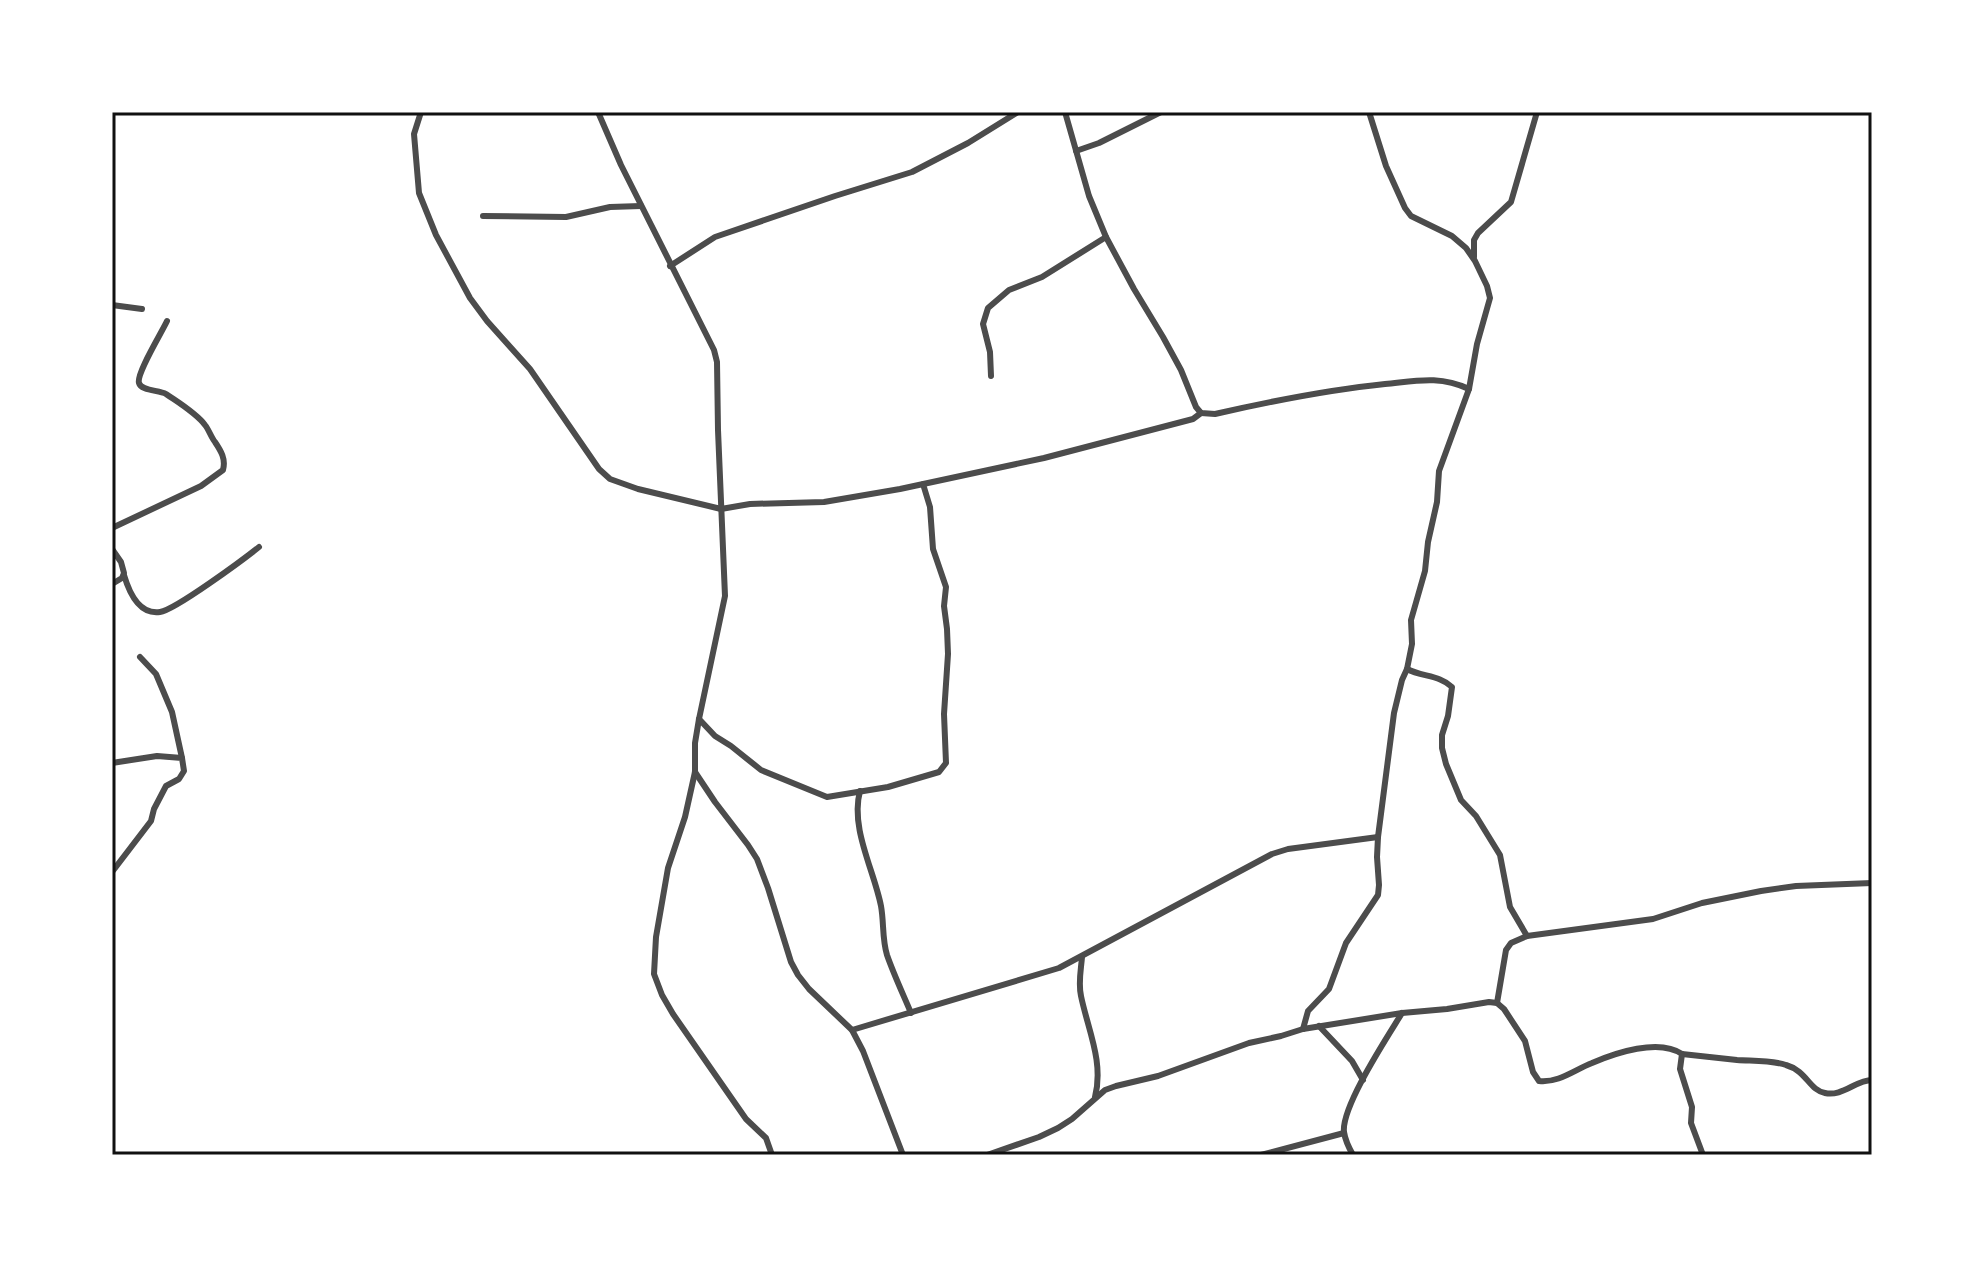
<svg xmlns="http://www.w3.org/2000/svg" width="1984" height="1267" font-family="'Fira Sans',sans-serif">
<rect width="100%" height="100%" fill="#fff"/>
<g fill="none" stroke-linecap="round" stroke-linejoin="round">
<!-- minor -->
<g stroke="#4c4c4c" stroke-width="6">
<polyline points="421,112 414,134 419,193 436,235 470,298 487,321 530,369 599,469 610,479 638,489 721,509 750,504 824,502 900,489 1044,458 1193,419 1201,413"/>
<polyline points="598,112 621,165 714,350 717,362 718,430 725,596 699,719 695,743 695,772 685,817 668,868 656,937 654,974 662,995 673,1014 746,1119 766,1138 772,1155"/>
<path d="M1065,112L1089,196L1106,237L1134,289L1163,337L1181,370L1196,407L1201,413L1215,414C1272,401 1326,390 1385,384C1416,381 1439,375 1469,389"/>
<polyline points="1076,151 1099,143 1161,112"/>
<polyline points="483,216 566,217 610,207 641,206"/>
<polyline points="1474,257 1474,240 1478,233 1511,202 1537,112"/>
<polyline points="670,266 715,237 835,196 912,172 968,143 1018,112"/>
<polyline points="112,305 142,309"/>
<polyline points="991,376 990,352 983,324 988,308 1009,290 1042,277 1106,237"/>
<path d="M112,528L201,486L223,470C226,459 221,451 215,442C211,437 209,430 205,425C196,413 179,403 166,394C159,390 141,391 139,383C136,374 162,332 167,321"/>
<polyline points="112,549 121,562 124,573 122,578 112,584"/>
<path d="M124,575C129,592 139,615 160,612C175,610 244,559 259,547"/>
<polyline points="140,657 156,674 172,712 182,758"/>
<path d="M1407,669C1422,677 1440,675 1452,687L1448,716L1442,735V748L1446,764L1461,800L1476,816L1500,855L1510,907L1527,936"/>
<polyline points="699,719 715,736 731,746 761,770 827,797 888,787 939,772 946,763 944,714 948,654 947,629 944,606 946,587 933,549 930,507 923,484"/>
<polyline points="112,763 157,756 182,758 184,771 179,779 166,786 154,809 151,821 112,872"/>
<polyline points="695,772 715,802 748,845 757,859 768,888 791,962 798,975 809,989 852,1030 863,1051 903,1155"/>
<path d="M860,791C850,828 874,870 881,906C884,922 882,939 887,955C894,975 903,994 911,1013"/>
<path d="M1082,957C1081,970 1078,983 1081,996C1088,1030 1104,1062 1095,1097"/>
<polyline points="1497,1003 1506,950 1511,943 1527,936 1653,919 1702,903 1761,891 1796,886 1872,883"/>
<polyline points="1319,1026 1352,1061 1363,1080"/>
<polyline points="1303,1029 1308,1011 1329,989 1346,943 1378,895 1379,885 1377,857 1378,837 1394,713 1402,680 1407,669 1412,644 1411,620 1425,571 1428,542 1437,502 1439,471 1469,389 1477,344 1490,298 1487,286 1475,261 1466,248 1452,236 1411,216 1405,208 1386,166 1369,112"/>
<polyline points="852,1030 1059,968 1272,854 1288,849 1378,837"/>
<path d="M1682,1054C1700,1056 1719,1058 1737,1060C1754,1061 1771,1060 1786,1065C1807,1071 1809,1090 1825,1093C1842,1097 1856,1080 1872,1080"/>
<path d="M987,1155L1039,1137L1058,1128L1072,1119L1105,1090L1116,1086L1158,1076L1249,1043L1281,1036L1303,1029L1402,1013L1447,1009L1489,1002L1497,1003L1504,1009L1525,1041L1533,1072L1539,1081C1559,1083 1574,1070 1592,1063C1615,1053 1659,1038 1682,1054L1680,1069L1692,1107L1691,1123L1703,1155"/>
<polyline points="1261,1155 1344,1133"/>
<path d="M1353,1155C1349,1148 1345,1139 1344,1132C1341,1107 1388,1036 1402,1013"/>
<polyline points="1559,1155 1582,1155"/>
</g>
</g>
<!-- border -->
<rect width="1984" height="1267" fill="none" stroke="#ffffff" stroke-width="228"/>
<rect x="114" y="114" width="1756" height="1039" fill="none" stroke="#111" stroke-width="3"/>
</svg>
